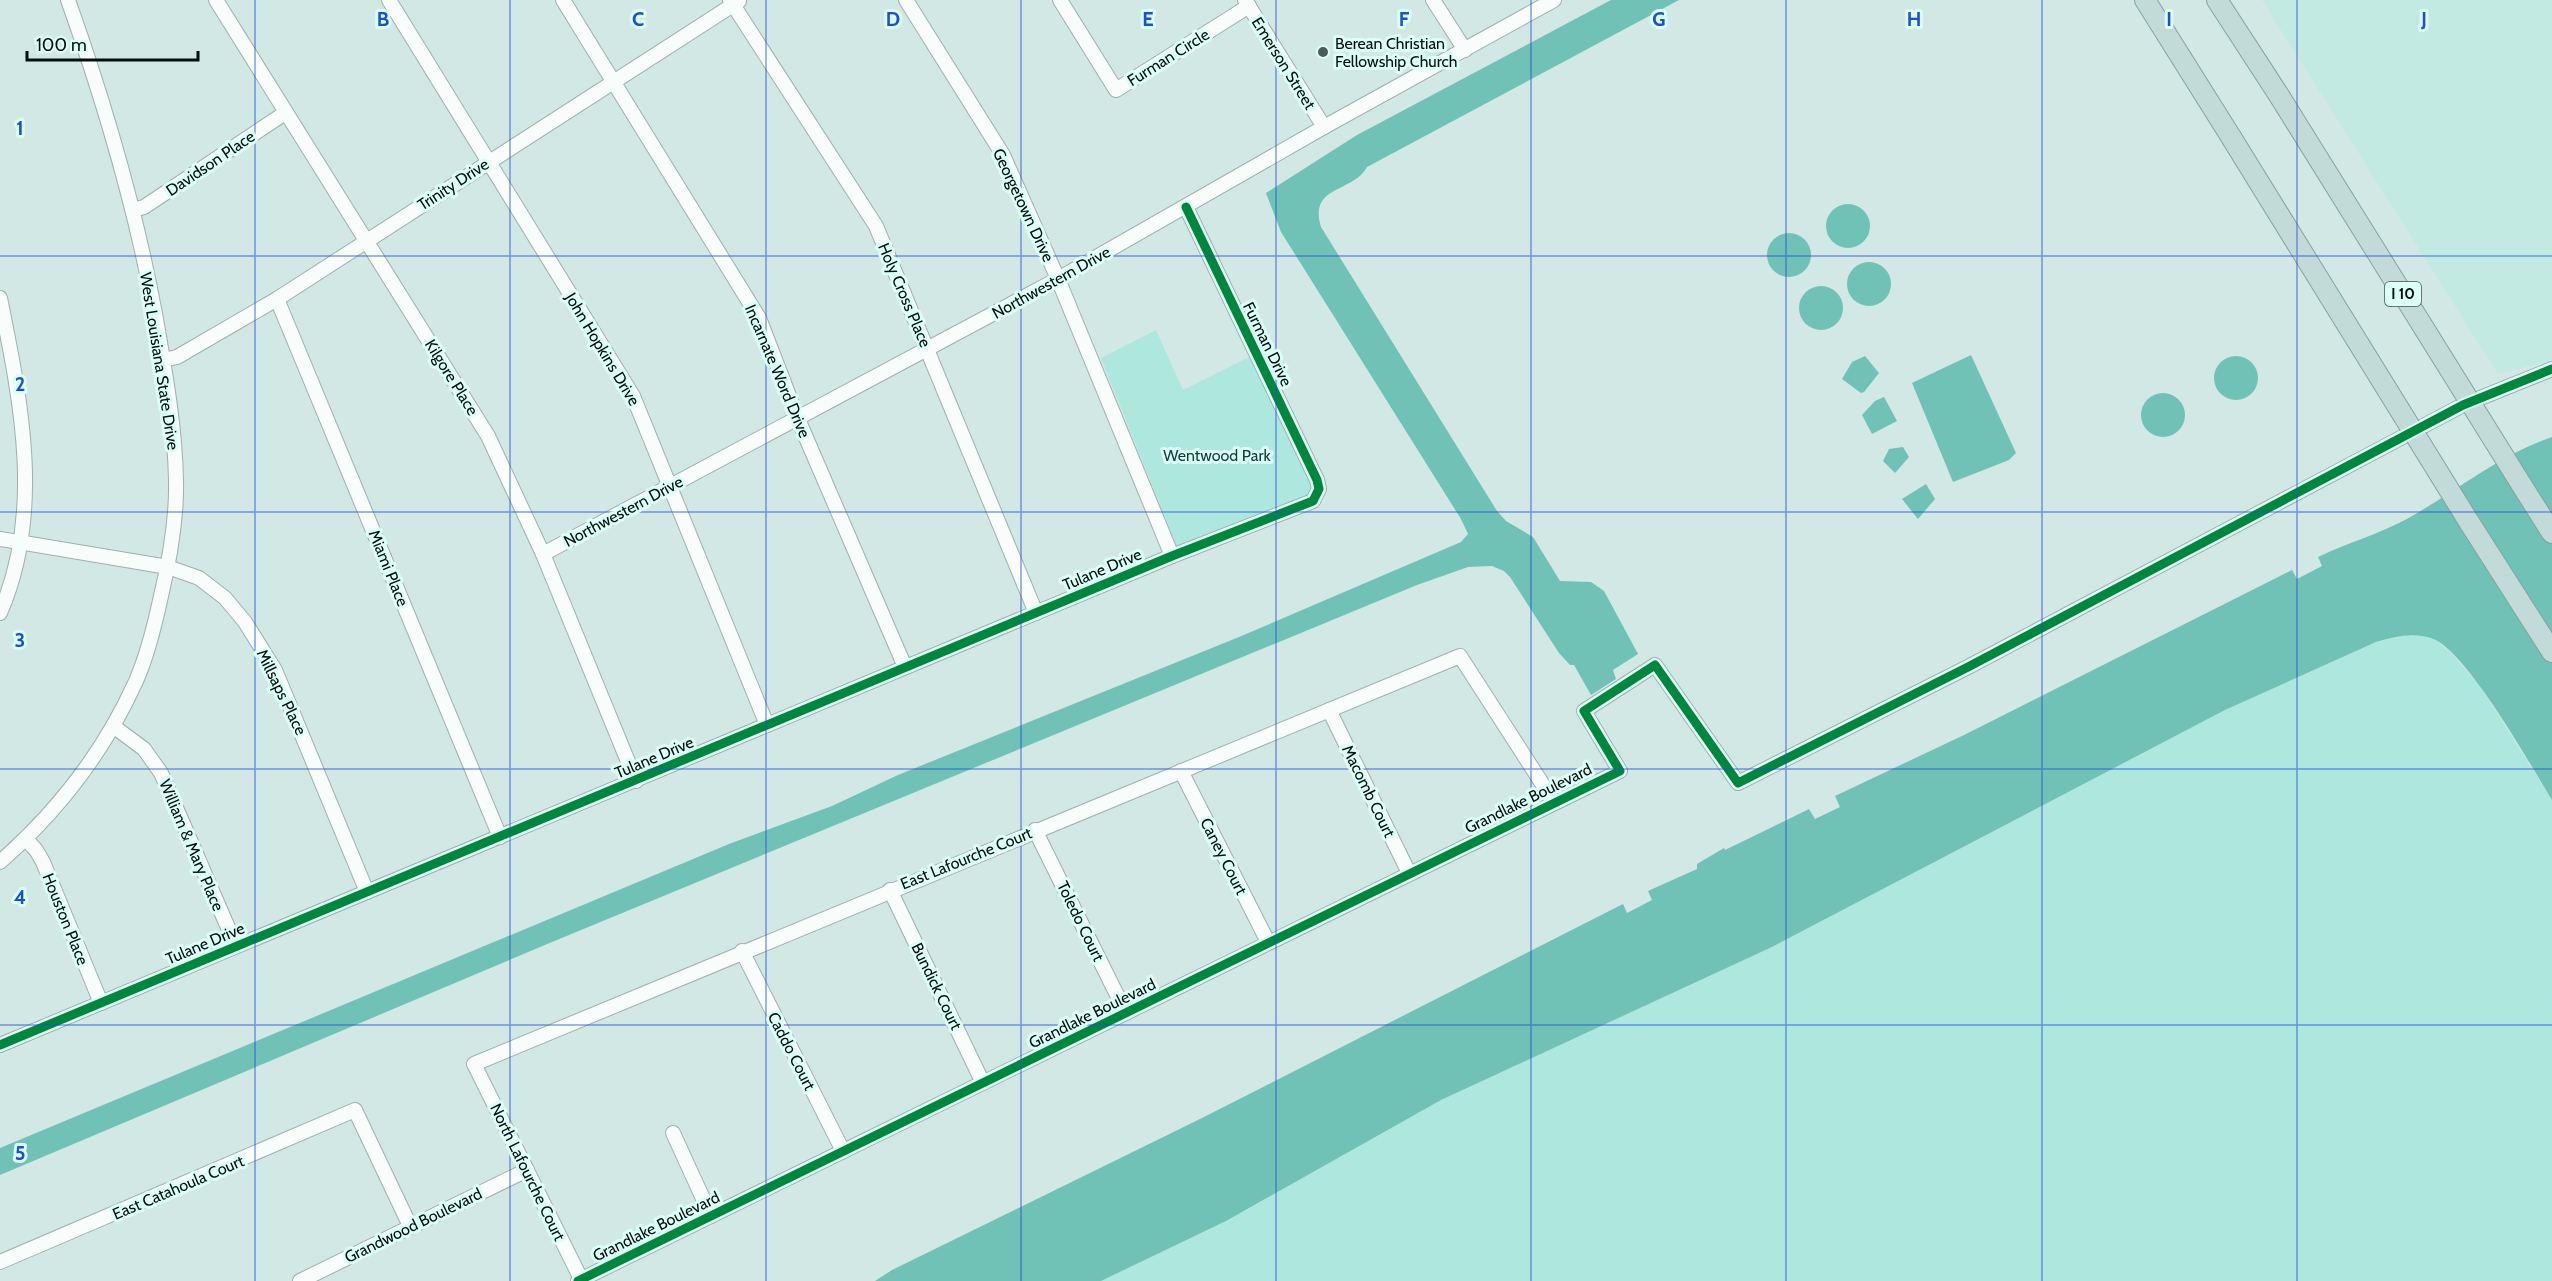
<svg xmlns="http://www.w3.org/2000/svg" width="2552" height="1281" font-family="Cabin,sans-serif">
<rect width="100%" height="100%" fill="#d1e8e4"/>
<!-- built -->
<polygon fill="#c2eae2" points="2262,0 2552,0 2552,360 2498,374"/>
<!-- green -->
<g fill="#aee7de">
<polygon points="1156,330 1183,390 1249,357 1314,490 1308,496 1178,550 1101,358"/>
<polygon points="2418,635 2433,638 2451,653 2480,686 2552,800 2552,1281 1101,1281 1226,1221 1441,1100 1772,947 2225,710 2376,642 2400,636"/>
</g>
<!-- water -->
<g fill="#70c2b6">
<path d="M1611,0H1679L1367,167C1353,193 1308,185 1321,227L1497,511L1506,521L1533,537L1560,581L1591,582L1604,591L1638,654L1613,670L1616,679L1591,695L1574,665H1570L1559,653L1510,577L1504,571L1492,566L1468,567L1417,585L552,942L0,1175V1148L729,844L832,806L898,775L1239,637L1461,542L1468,534L1461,519L1281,232L1266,193L1357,135Z"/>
<circle cx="1848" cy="226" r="22"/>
<circle cx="1789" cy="255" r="22"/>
<circle cx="1869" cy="284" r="22"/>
<circle cx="1821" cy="308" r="22"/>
<polygon points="1971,355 2016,453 2009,460 1953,482 1912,383"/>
<circle cx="2236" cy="378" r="22"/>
<polygon points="1865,356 1879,373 1864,392 1861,393 1842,379 1852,362"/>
<circle cx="2163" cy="415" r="22"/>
<polygon points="1884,397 1897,421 1872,434 1862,415 1875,401"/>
<path d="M2552,437V800C2531,766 2466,649 2431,638C2412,632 2394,637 2376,642L2225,710L1772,947L1441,1100L1226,1221L1101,1281H875L892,1270L1200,1119L1623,904L1627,913L1652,900L1648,891L1697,869V864L1724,848L1725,850L1809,809L1815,819L1840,807L1835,796L1964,735L2292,570L2297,579L2322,566L2318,557C2347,543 2379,534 2407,519C2455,492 2499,455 2552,437Z"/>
<polygon points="1903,447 1909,457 1895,473 1883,461 1889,449"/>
<polygon points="1926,484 1935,499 1918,519 1902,499"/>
</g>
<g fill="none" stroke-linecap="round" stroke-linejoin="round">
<!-- minor casing -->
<g stroke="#9eb0ad" stroke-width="16">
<g id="minor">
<polyline points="216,0 488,436 543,554 636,781"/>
<polyline points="389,0 633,396 767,725"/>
<polyline points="563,0 759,318 798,419 905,667"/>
<polyline points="730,0 876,226 1036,613"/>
<polyline points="906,0 1003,155 1058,279 1172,556"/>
<polyline points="1060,0 1116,90 1249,6"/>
<polyline points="1245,0 1324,127"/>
<polyline points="1433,0 1465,50"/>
<polyline points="133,210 144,207 285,113"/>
<path d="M0,298C21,402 44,512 0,613"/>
<polyline points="277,299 500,837"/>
<polyline points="163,360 177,357 277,299 739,1"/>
<polyline points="0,539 168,567 199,578 225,598 245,622 275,670 367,892"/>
<polyline points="543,554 1058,279 1324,127 1554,0"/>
<polyline points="1329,710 1409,873"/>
<polyline points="113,726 144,749 161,773 236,946"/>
<polyline points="1181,771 1268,942"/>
<polyline points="1035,830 1126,1013"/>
<polyline points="26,839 36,850 43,862 101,1003"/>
<path d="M0,862C57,812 105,750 136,681C148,654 155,624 161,596C170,558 177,519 176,480C175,426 165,372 156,319C136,209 105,104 68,0"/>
<polyline points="890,890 983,1083"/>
<polyline points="742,951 843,1151"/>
<polyline points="0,1045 1172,556 1313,501 1319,489 1317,480 1186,207"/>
<polyline points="673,1133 711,1216"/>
<polyline points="0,1262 355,1110 410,1226"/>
<polyline points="581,1279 474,1064 1460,656 1554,802"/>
<polyline points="300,1281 527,1170"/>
<polyline points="578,1281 1620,771 1584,711 1655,665 1738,783 1968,667 2463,405 2552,369"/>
</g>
</g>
<!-- highway casing -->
<g stroke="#82a4a0" stroke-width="22">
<g id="highway">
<polyline points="2145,0 2231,137"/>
<polyline points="2217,0 2280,97"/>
<polyline points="2526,492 2552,533"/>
<polyline points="2469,522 2552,652"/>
</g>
</g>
<!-- minor -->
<use href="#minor" stroke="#f8fcfb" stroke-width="14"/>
<!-- highway -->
<use href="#highway" stroke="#c3dbd8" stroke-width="20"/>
<!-- highway-bridge casing -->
<g stroke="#82a4a0" stroke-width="22" stroke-linecap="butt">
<g id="highway-bridge">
<polyline points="2280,97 2526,492"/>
<polyline points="2231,137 2469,522"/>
</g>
</g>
<!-- highway-bridge -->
<use href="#highway-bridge" stroke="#c3dbd8" stroke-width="20"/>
<!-- cycleway casing -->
<g stroke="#dbfef7" stroke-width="13">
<g id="cycleway">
<polyline points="0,1045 1172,556 1313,501 1319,489 1317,480 1186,207"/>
<polyline points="578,1281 1620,771 1584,711 1655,665 1738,783 1968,667 2463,405 2552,369"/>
</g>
</g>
<!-- cycleway -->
<use href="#cycleway" stroke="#00873e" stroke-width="9"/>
</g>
<!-- grid -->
<path fill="none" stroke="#1d4ed8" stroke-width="1.5" stroke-opacity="0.55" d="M255,0V1281M510,0V1281M766,0V1281M1021,0V1281M1276,0V1281M1531,0V1281M1786,0V1281M2042,0V1281M2297,0V1281M0,256H2552M0,512H2552M0,769H2552M0,1025H2552"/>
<!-- markers -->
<circle fill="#4a5b58" stroke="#dbfef7" stroke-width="2" cx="1323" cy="52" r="6"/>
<g text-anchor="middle" stroke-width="6" stroke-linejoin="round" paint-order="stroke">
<!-- shield labels -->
<rect fill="#dbfef7" stroke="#435752" stroke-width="1.5" x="2385" y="282" width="36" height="24" rx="4.5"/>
<g font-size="15" font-weight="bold" fill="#020f0c">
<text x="2403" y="299">I 10</text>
</g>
<!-- poi labels -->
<g font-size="16" fill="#020f0c" stroke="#dbfef7" text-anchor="start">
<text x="1335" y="49">Berean Christian<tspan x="1335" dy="18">Fellowship Church</tspan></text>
</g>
<!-- street labels -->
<g font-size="16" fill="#020f0c" stroke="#dbfef7">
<text transform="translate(1168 57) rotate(-32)" y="6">Furman Circle</text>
<text transform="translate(1284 63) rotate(58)" y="6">Emerson Street</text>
<text transform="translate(210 163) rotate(-34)" y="6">Davidson Place</text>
<text transform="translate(453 184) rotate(-33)" y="6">Trinity Drive</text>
<text transform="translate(1024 205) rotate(65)" y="6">Georgetown Drive</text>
<text transform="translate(1051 282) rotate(-29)" y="6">Northwestern Drive</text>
<text transform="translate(905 295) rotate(67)" y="6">Holy Cross Place</text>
<text transform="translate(1268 344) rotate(64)" y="6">Furman Drive</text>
<text transform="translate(603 349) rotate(59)" y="6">John Hopkins Drive</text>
<text transform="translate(160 361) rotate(81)" y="6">West Louisiana State Drive</text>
<text transform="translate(778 371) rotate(67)" y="6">Incarnate Word Drive</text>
<text transform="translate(452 377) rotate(58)" y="6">Kilgore Place</text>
<text transform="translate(623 511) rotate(-28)" y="6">Northwestern Drive</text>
<text transform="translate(389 568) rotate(68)" y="6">Miami Place</text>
<text transform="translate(1102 569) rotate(-23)" y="6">Tulane Drive</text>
<text transform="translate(282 692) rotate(64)" y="6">Millsaps Place</text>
<text transform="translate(654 757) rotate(-23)" y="6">Tulane Drive</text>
<text transform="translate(1369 791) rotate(64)" y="6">Macomb Court</text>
<text transform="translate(1528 798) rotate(-26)" y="6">Grandlake Boulevard</text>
<text transform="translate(192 845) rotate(67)" y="6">William &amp; Mary Place</text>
<text transform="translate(1224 856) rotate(63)" y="6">Caney Court</text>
<text transform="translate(966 858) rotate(-22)" y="6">East Lafourche Court</text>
<text transform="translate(66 919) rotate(68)" y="6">Houston Place</text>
<text transform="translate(1081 921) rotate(64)" y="6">Toledo Court</text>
<text transform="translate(205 943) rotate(-23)" y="6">Tulane Drive</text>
<text transform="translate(937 986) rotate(64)" y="6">Bundick Court</text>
<text transform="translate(1092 1013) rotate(-26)" y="6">Grandlake Boulevard</text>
<text transform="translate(792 1051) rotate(63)" y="6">Caddo Court</text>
<text transform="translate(528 1172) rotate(64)" y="6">North Lafourche Court</text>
<text transform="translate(178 1187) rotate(-23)" y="6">East Catahoula Court</text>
<text transform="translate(413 1225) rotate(-26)" y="6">Grandwood Boulevard</text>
<text transform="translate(656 1226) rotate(-26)" y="6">Grandlake Boulevard</text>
</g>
<!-- park labels -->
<g font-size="16" fill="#11413b" stroke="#dbfef7">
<text x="1217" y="461">Wentwood Park</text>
</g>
</g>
<g font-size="20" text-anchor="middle" font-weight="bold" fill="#1d4ed8" stroke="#dbfef7" stroke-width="6" stroke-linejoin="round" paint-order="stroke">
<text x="383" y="26">B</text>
<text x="638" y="26">C</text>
<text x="893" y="26">D</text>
<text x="1148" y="26">E</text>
<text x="1404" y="26">F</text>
<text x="1659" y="26">G</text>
<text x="1914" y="26">H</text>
<text x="2169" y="26">I</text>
<text x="2424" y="26">J</text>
<text x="20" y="135">1</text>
<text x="20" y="391">2</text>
<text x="20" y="647">3</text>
<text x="20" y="904">4</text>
<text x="20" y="1160">5</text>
</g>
<!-- scale -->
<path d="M27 51v9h171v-9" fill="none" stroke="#020f0c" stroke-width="3"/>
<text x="36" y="51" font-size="18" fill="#020f0c" stroke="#dbfef7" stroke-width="4.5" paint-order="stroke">100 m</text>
</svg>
